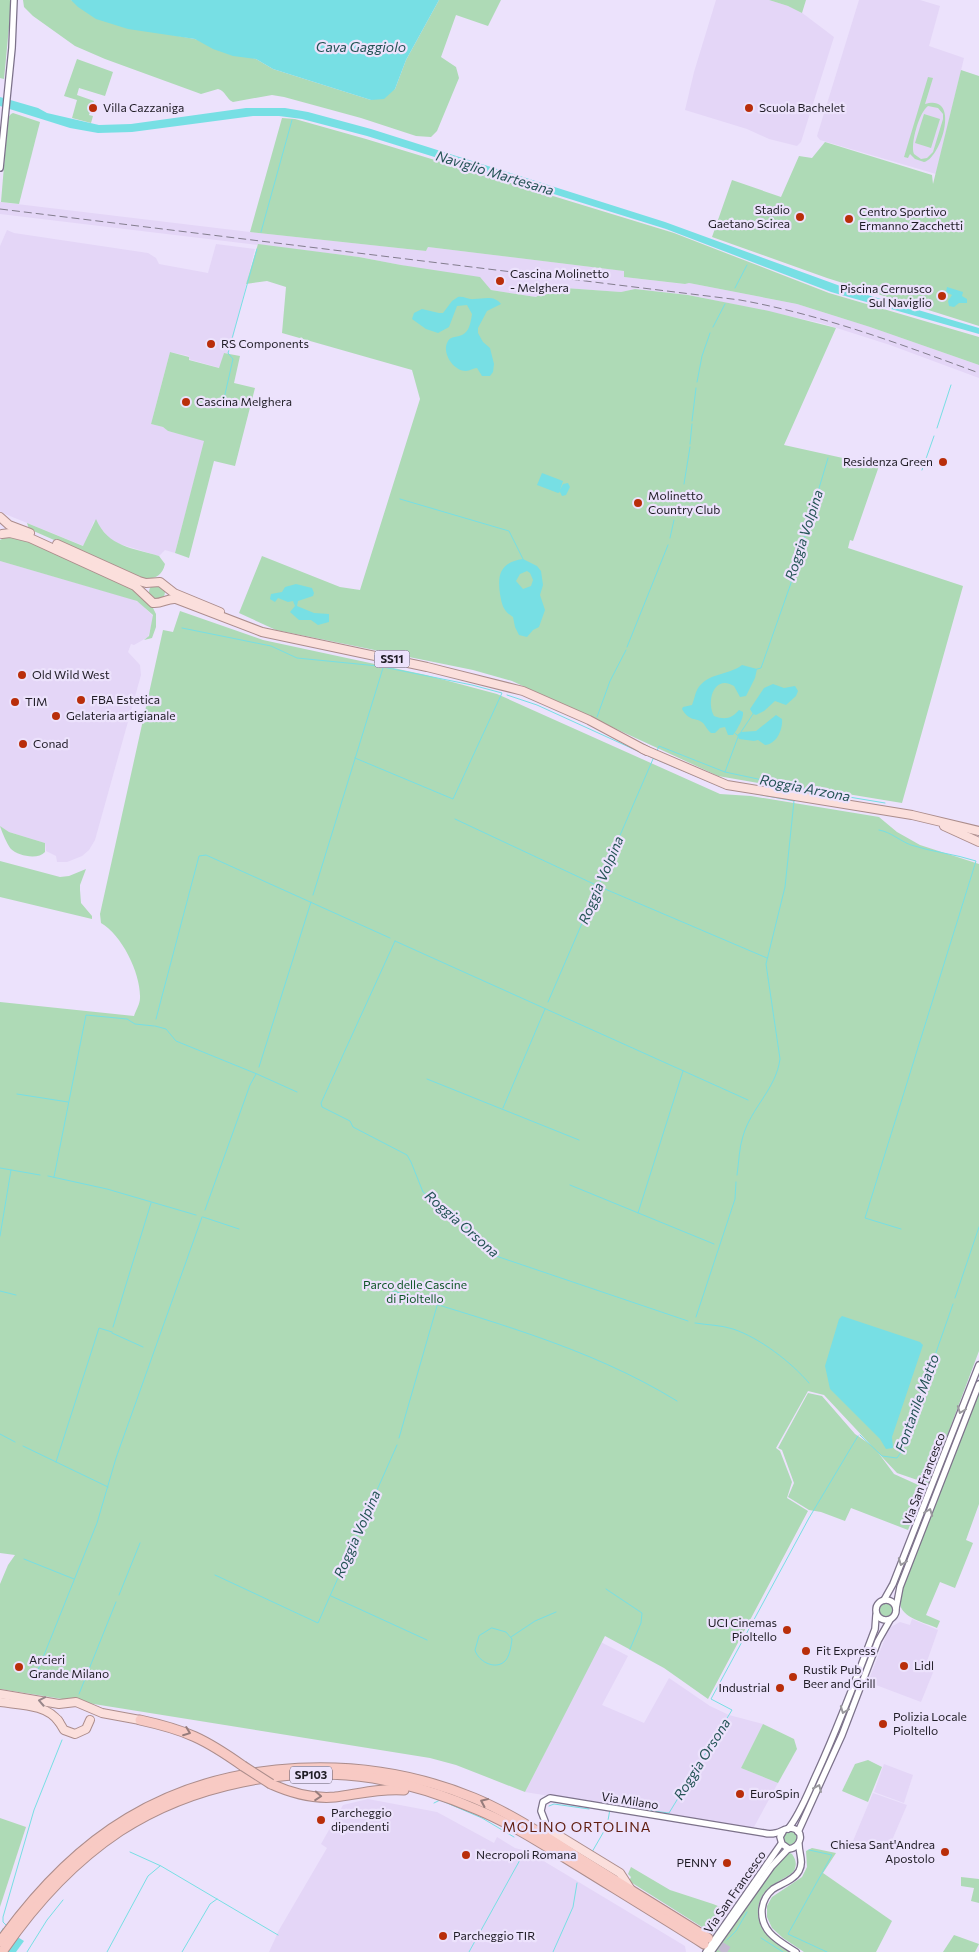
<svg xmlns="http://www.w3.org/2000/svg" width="979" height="1952" font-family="Commissioner,sans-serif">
<rect width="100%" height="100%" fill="#ece2fc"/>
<!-- built -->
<g fill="#e4d6f7">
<polygon points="716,0 769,0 797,9 834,37 801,142 797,146 769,139 747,129 685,110 694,72"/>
<polygon points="859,0 920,0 940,6 929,46 964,58 936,174 820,140 817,136"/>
<polygon points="0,202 250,232 426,251 428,247 625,271 624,277 684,284 689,283 797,304 870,327 979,365 979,378 890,345 821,323 689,295 635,289 621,292 551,287 536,297 491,290 401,265 359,257 0,214"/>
<polygon points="7,230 14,233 148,253 156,258 159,264 208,273 216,244 255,249 229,354 224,353 220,368 188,359 189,356 170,352 151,424 163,427 168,431 205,440 175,553 165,550 159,556 113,542 94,521 84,546 0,512 0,246"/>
<polygon points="0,561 132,599 140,603 154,617 148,637 134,645 131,644 128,652 140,665 141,675 95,840 89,850 82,856 67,862 57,862 56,856 46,851 45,843 9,832 0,826"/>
<polygon points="912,1619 938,1630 925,1667 934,1670 921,1702 868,1682 889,1628 900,1622 910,1625"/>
<polygon points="589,1636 628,1656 602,1705 644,1723 669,1678 710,1706 729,1715 763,1724 741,1768 778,1783 754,1827 751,1829 525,1792 575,1693"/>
<polygon points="884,1764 913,1775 904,1803 874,1792"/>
<polygon points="873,1793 907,1805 890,1845 853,1841"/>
<polygon points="368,1799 437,1812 494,1843 497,1837 515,1848 527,1851 685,1946 686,1952 269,1952 279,1930 327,1848 321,1844 343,1805"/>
</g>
<!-- green -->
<g fill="#aedab6" fill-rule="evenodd">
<polygon points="0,0 11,0 11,6 4,79 0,78"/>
<path d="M23,0H71L156,32L195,39L256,59L273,69L371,100L395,89L406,60L439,0H501L488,26L456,15L441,57L456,67L459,78L437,131L431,137L416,136L361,118L284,97L272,95L233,102C226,99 226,91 218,89L201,94L105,59L75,46L33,16L24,7Z"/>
<polygon points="769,0 806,0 802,13 788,6"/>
<polygon points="77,59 113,72 105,96 79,88 77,95 94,101 89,115 93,116 91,123 72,118 77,100 64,96"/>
<polygon points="961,70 979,76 979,326 827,278 712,237 732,180 781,197 799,156 812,158 825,142 932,175 933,184"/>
<path d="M928,77L933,78L925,104C962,93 940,160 924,162L915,159L910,154L908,158L904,157ZM928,106L938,108L943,114V119L933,152L927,158L921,159L914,154C910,145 919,112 928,106Z"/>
<polygon points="13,113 40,122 19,204 1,202 8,118 11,114"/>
<polygon points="924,114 940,119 931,148 915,143"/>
<polygon points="282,118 295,119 366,139 674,233 829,293 979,337 979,365 870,327 797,304 689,283 685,284 624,277 624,271 428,247 426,251 250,232"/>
<polygon points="258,244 359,257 401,265 480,277 491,290 536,297 551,287 621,292 635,289 688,295 769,311 836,328 784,445 879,466 853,541 850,540 848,548 963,586 902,803 817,789 815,793 718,776 512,681 473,670 276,630 239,613 262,556 340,587 360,590 420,399 412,370 282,333 286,287 267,281 246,284"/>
<polygon points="170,352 189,357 189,360 219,368 224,353 240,356 234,383 255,388 235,466 214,461 189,558 175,553 204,441 168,431 163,427 151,424"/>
<path d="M96,519C108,547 133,548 159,556L165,564C162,577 153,580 141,578L29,529L27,523L83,546Z"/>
<polygon points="8,536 20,536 136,589 153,608 156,614 156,627 152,638 144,640 149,636 153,615 137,601 0,561 0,540"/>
<circle cx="157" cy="592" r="8"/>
<path d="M180,611L263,640L426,675L497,694L720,794L751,796L879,817L897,832L920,845L979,864V1351L929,1484L897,1473L824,1395L808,1391L776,1448L780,1451L792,1482L787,1498L808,1511L708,1699L664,1668L605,1636L525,1792L456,1765L430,1758L0,1689V1584L8,1565L15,1555L0,1553V1002L134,1016C136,1010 140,1004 140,998C141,974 122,935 101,923L100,914L163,630L173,632Z"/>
<path d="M0,826L9,832L45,843V852C38,860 18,856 11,849C8,846 1,830 0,826Z"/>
<polygon points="0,861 60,877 69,876 86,869 80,885 80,890 81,903 92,916 92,919 0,897"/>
<path d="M979,1392V1504L966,1540L973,1543L955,1588L940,1582L926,1615L940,1621L937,1628C926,1623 901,1618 900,1603C899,1599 901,1594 902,1590Z"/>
<polygon points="808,1393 822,1396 855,1434 874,1447 894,1474 925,1488 908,1530 851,1508 845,1521 821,1512 809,1510 788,1497 794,1483 782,1450 778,1448"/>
<circle cx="886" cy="1610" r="7"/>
<polygon points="763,1724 794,1739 797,1749 778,1783 741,1768"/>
<polygon points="868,1760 882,1767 868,1802 842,1791 855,1764"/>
<polygon points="0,1818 26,1827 0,1907"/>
<circle cx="790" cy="1838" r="7"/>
<polygon points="812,1848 836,1853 823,1873 892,1921 876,1952 804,1952 783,1938 772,1928 767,1917 767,1906 772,1897 802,1877 807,1867 806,1851"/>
<path d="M788,1852L792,1854C796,1860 797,1864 794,1871C787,1878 777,1881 769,1888C763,1893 759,1900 758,1908C756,1931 773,1941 790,1952H713L775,1865Z"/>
<polygon points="631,1867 670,1890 713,1904 728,1910 713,1934 629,1881 631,1877 628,1874"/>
<polygon points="961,1877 979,1879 979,1903 971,1901 974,1888 961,1886"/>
<polygon points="954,1935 979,1944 975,1952 943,1952"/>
</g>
<!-- water -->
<g fill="#77dfe4" fill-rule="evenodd">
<polygon points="71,0 439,0 406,60 395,89 384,99 371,100 273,69 256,59 233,56 213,49 195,39 128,29 96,19 78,7"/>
<polygon points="0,97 38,108 47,113 99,125 131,124 246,108 285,108 308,112 371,129 665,222 854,291 979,328 979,334 831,292 666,229 367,136 302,119 279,116 253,116 132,132 98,133 70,128 0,106"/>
<polygon points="947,287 963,292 962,296 967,299 967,303 959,303 954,307 949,306 948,301 952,295 946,292"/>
<path d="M458,297C464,296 469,300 474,299C484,299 494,295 501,304L487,311L478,328V333L483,342L490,348L494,364L493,372L490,376H482L477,368C473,368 470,371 466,371C453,371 441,352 448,341C451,335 460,338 465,333C470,329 471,320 472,314L467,305L457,306L449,327L438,333L426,329L412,319L414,313L422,309L439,313H443L452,301Z"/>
<polygon points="542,473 563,481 560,490 563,484 568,483 570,487 566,495 562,496 560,492 558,493 537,485"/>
<path d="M523,559L537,566L541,571L543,585L540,595L545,610L539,627L533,630L527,637L519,635L515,627L513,617C503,611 502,605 500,594C497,574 501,562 523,559ZM527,571L530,573L533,580L531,586L523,589L516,581L520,574Z"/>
<polygon points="296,584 312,588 314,593 313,596 298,601 297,606 314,613 329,614 329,622 318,625 311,620 299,620 290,612 295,606 293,601 288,602 278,598 275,602 270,599 271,594 282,592 285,587"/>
<path d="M742,665L757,669L755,678L746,696L740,697L734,686C714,674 706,701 714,716C725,720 731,719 739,710L743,712C744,718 737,730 733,735H728L725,727L720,728L715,733H711C707,730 706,726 703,723C696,717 689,722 682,709L683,707L692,705C694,700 695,694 697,690C707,672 728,676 742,665Z"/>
<polygon points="773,684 784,688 795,686 798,691 796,696 786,705 775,701 764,711 756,715 753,714 750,709 764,688"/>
<path d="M776,715L782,719C783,729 777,744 765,745L758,740L754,741L739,739L737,735L741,732L756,731Z"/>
<polygon points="842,1316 920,1342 923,1345 892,1437 893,1448 886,1449 880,1439 830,1389 825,1366 839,1319"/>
<polygon points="3,1928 24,1941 16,1952 5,1952 0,1948 0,1933"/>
</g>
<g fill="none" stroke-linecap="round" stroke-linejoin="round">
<!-- stream -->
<g stroke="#77dfe4" stroke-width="1">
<polyline points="261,232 292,120"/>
<polyline points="735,288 747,265"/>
<polyline points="713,327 725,304"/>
<polyline points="697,382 702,356 710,333"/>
<polyline points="223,403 233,359 228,353 257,249"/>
<polyline points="692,421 696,388"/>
<polyline points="937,428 951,385"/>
<polyline points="690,444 692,424"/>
<polyline points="922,470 934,436"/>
<polyline points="684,484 690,447"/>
<polyline points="400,499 509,531 523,559"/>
<polyline points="670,538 674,520"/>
<polyline points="182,628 271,646 297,658 378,666 472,685 502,693 453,799 355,758"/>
<polyline points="627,647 668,545"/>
<polyline points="757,669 761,668 790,586 828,458"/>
<polyline points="507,695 537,705 653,758 724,788"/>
<polyline points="597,717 610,681 626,650"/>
<polyline points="741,732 753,714"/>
<polyline points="735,733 737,735"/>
<polyline points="657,751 659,746 725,772 738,737"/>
<polyline points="725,772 819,792 885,803"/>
<polyline points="455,819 598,886 767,958"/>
<path d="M879,830C891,832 900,841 911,845C932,852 955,854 976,861L865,1218L901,1229"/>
<polyline points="313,895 383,668"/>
<polyline points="395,941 321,1103 322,1107 350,1121 353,1127 407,1155 411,1162 423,1192 465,1226 496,1256 688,1321"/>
<polyline points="395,941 748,1100"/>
<polyline points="548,1002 653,759"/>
<polyline points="156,1019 199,856 206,855 390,938"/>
<polyline points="155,1026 166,1029 176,1041 257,1074 297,1092"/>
<polyline points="259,1067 311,902"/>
<polyline points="427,1079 579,1140"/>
<polyline points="17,1094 68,1102"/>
<polyline points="503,1108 545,1009"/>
<polyline points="0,1168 40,1175"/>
<path d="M737,1175C739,1162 739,1148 743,1136C751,1108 776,1089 780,1059L766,964L785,887L794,801L741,791"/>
<polyline points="48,1176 107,1189 196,1215"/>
<polyline points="54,1177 86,1015 127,1019 135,1024 154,1026"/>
<polyline points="570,1185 714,1244"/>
<polyline points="205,1210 250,1085 256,1074"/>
<polyline points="638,1213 683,1071"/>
<polyline points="203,1217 239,1229"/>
<polyline points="0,1236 11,1170"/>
<path d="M384,1288C484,1320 588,1346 677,1401"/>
<polyline points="0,1291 16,1295"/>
<polyline points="955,1298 979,1227"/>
<polyline points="696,1317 735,1199 736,1182"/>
<path d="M695,1323C707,1325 721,1325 733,1329C760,1338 791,1362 809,1383"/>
<polyline points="113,1327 151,1203"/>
<polyline points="112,1333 143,1347"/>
<polyline points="0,1434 15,1442"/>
<polyline points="860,1435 882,1456 897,1458 901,1452 953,1304"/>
<polyline points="399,1438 437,1306"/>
<polyline points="23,1446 108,1487"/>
<polyline points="56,1462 99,1328 112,1332"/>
<polyline points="24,1559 74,1579"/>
<polyline points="215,1575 318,1623 397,1445"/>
<polyline points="606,1589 642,1613 641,1623 630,1649"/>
<polyline points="119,1595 140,1543"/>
<polyline points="331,1596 427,1640"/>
<path d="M492,1628L506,1632L512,1639C511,1646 510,1657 504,1662C494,1670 478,1661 475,1650L479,1636Z"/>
<polyline points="511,1637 535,1621 556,1612"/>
<polyline points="34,1680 97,1523 116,1458 202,1217"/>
<polyline points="79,1694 116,1602"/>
<polyline points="434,1803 440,1800 482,1818 514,1837"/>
<polyline points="549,1806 554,1804 589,1809"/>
<polyline points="612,1806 669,1813 732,1710 711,1699 809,1518 858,1436"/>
<polyline points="809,1850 832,1855 788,1934 827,1952"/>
<polyline points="130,1852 161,1866 278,1935"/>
<polyline points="592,1852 607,1826 610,1809"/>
<polyline points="6,1925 3,1922 3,1917 34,1810 62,1740"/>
<polyline points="761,1938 783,1952"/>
<polyline points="727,1940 736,1931 747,1912"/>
<polyline points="27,1952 47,1920 63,1900"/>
<polyline points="107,1952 148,1876 160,1866"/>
<polyline points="182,1952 210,1904 217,1899"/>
<polyline points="469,1952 526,1849"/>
<polyline points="553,1952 573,1907 577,1883"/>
</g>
<!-- highway-tunnel -->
<polyline stroke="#c3bad1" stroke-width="9" stroke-dasharray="9 4.5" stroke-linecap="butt" points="709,1939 730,1952"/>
<!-- minor casing -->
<g stroke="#7c728a" stroke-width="8">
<g id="minor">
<polyline points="0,168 12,48 14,0"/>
<circle cx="886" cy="1610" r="10"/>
<polyline points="884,1600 893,1584 979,1365"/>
<polyline points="896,1608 900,1587 979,1384"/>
<path d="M548,1829L541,1811L543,1802L550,1798L764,1833C768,1834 772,1834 776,1833C781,1832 786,1828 791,1828C806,1830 801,1848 789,1849L782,1844L780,1837L784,1830"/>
<path d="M788,1829C801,1813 809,1790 818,1771C839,1725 857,1677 875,1629L876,1615"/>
<polyline points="798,1832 842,1735 878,1641 890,1620"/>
<polyline points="706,1952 781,1844"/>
<polyline points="711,1952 772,1866 788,1849"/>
<path d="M796,1952C779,1941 760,1932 762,1909C763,1901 767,1894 773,1889C781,1884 794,1880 799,1871C804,1862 799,1854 799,1845"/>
</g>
</g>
<!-- major casing -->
<g stroke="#ac8d8c" stroke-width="10">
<g id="major">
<polyline points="0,517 9,525 30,533"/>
<path d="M2,534L10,533L30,538L135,586L153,603C162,604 167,598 176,599L262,632L427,667L523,691L589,720L647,751"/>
<polyline points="57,544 139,581 146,583 160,582 174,593 220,612"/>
<polyline points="643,749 727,785 912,815 979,831"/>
<polyline points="944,826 979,842"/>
<polyline points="0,1694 59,1704 76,1702 102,1713 140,1720"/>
<path d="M0,1702C20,1705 47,1704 59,1722"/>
<polyline points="58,1720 64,1730 75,1734 86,1729 90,1720"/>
<polyline points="548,1829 620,1873 631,1890"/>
</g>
</g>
<!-- highway casing -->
<g stroke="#ac8d8c" stroke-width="11">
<g id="highway">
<path d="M140,1720C186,1730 205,1739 243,1766"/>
<path d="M271,1784C291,1793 313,1799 335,1797C358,1794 381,1788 404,1790"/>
<path d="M0,1942C35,1893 76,1849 128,1818C230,1757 365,1753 474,1798C510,1813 543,1835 576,1856C620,1883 664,1911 708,1938"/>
<path d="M2,1952C34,1905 72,1863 120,1831C192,1784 289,1765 373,1778C409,1784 444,1795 478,1810C514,1825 547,1847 580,1867C622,1893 663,1918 704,1944"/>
</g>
</g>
<!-- minor -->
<use href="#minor" stroke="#fff" stroke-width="5.5"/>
<!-- major -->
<use href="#major" stroke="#fbdfdc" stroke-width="8"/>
<!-- highway -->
<use href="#highway" stroke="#f8cac4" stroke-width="9"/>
<!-- rail -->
<path stroke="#837d8e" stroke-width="1" stroke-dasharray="8 4" stroke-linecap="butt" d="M0,209L740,300C823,315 900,344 979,373"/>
<!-- highway-bridge casing -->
<g stroke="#ac8d8c" stroke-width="11" stroke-linecap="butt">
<polyline id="highway-bridge" points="243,1766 271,1784"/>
</g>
<!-- highway-bridge -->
<use href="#highway-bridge" stroke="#f8cac4" stroke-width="9"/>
</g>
<!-- one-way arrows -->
<defs><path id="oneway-chevron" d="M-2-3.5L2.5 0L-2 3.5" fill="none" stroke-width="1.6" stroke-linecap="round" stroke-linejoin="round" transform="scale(1.25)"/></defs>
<g stroke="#9a999d">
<use href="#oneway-chevron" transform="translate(961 1410) rotate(111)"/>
<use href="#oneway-chevron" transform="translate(929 1512) rotate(-69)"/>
<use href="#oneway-chevron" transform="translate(902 1562) rotate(111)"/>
<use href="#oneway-chevron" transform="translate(844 1710) rotate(111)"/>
<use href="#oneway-chevron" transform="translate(818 1788) rotate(-66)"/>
</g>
<use stroke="#98878a" href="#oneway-chevron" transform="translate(42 1701) rotate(-169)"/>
<g stroke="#967c7c">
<use href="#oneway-chevron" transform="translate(187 1732) rotate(21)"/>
<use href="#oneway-chevron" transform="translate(318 1796) rotate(4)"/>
<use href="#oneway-chevron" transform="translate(484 1802) rotate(-156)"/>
</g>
<!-- markers -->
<g fill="#b92e0a" stroke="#ece2fc" stroke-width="2">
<circle cx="93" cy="108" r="5"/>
<circle cx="749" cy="108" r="5"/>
<circle cx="800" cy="217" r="5"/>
<circle cx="849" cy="219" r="5"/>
<circle cx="500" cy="281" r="5"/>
<circle cx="942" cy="296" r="5"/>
<circle cx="211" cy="344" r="5"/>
<circle cx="186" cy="402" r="5"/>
<circle cx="943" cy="462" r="5"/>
<circle cx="638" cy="503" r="5"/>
<circle cx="22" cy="675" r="5"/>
<circle cx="81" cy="700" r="5"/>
<circle cx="15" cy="702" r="5"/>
<circle cx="56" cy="716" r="5"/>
<circle cx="23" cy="744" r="5"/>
<circle cx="787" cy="1630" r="5"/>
<circle cx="806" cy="1651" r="5"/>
<circle cx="904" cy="1666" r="5"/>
<circle cx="19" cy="1667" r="5"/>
<circle cx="793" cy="1677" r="5"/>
<circle cx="780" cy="1688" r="5"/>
<circle cx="883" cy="1724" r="5"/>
<circle cx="740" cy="1794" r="5"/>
<circle cx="321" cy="1820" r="5"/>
<circle cx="945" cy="1852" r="5"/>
<circle cx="466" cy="1855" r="5"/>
<circle cx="727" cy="1863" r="5"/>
<circle cx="443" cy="1936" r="5"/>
</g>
<g text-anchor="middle" stroke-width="4.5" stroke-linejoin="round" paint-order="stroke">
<!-- shield labels -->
<g fill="#ece2fc" stroke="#5c5766" stroke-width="1">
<rect x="374.5" y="650.5" width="35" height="17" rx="4"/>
<rect x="290" y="1766.5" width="42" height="17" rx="4"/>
</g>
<g font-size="11" font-weight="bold" fill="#1f1c25">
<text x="392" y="663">SS11</text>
<text x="311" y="1779">SP103</text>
</g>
<!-- poi labels -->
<g font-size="12" fill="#1f1c25" stroke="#ece2fc" text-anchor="start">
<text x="103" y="112">Villa Cazzaniga</text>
<text x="759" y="112">Scuola Bachelet</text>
<text x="790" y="214" text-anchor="end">Stadio<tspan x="790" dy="14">Gaetano Scirea</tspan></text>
<text x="859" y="216">Centro Sportivo<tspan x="859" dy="14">Ermanno Zacchetti</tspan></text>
<text x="510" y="278">Cascina Molinetto<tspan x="510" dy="14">- Melghera</tspan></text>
<text x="932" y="293" text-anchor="end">Piscina Cernusco<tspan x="932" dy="14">Sul Naviglio</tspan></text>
<text x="221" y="348">RS Components</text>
<text x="196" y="406">Cascina Melghera</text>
<text x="933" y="466" text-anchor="end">Residenza Green</text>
<text x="648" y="500">Molinetto<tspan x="648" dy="14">Country Club</tspan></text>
<text x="32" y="679">Old Wild West</text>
<text x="91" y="704">FBA Estetica</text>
<text x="25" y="706">TIM</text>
<text x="66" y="720">Gelateria artigianale</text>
<text x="33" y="748">Conad</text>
<text x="777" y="1627" text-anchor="end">UCI Cinemas<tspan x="777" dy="14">Pioltello</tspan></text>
<text x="816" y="1655">Fit Express</text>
<text x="29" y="1664">Arcieri<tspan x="29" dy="14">Grande Milano</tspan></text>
<text x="914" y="1670">Lidl</text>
<text x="803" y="1674">Rustik Pub<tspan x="803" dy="14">Beer and Grill</tspan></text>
<text x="770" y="1692" text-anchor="end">Industrial</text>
<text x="893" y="1721">Polizia Locale<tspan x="893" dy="14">Pioltello</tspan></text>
<text x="750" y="1798">EuroSpin</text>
<text x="331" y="1817">Parcheggio<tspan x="331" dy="14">dipendenti</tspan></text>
<text x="935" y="1849" text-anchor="end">Chiesa Sant'Andrea<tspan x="935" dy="14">Apostolo</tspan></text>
<text x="476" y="1859">Necropoli Romana</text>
<text x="717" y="1867" text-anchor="end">PENNY</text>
<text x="453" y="1940">Parcheggio TIR</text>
</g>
<!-- park labels -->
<g font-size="12" fill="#0f5527" stroke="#ece2fc">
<text x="415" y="1289">Parco delle Cascine<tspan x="415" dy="14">di Pioltello</tspan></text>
</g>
<!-- street labels -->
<g font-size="12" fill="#1f1c25" stroke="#ece2fc">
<text transform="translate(924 1479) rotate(-69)" y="4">Via San Francesco</text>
<text transform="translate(630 1801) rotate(9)" y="4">Via Milano</text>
<text transform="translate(735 1892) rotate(-55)" y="4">Via San Francesco</text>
</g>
<!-- water labels -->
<g font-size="14" font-style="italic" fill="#255456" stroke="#ece2fc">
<text x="361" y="52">Cava Gaggiolo</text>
<text transform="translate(495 173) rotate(17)" y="5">Naviglio Martesana</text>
<text transform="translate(804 535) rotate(-72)" y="5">Roggia Volpina</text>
<text transform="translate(805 788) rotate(11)" y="5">Roggia Arzona</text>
<text transform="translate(601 880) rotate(-67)" y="5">Roggia Volpina</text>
<text transform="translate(462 1224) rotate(41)" y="5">Roggia Orsona</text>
<text transform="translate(917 1403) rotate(-70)" y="5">Fontanile Matto</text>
<text transform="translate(357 1534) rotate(-66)" y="5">Roggia Volpina</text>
<text transform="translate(702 1759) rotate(-58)" y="5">Roggia Orsona</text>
</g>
<!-- neighbourhood labels -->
<g font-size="14" letter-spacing="1" fill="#5f1c0e" stroke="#ece2fc">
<text x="577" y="1832">MOLINO ORTOLINA</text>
</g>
</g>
</svg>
